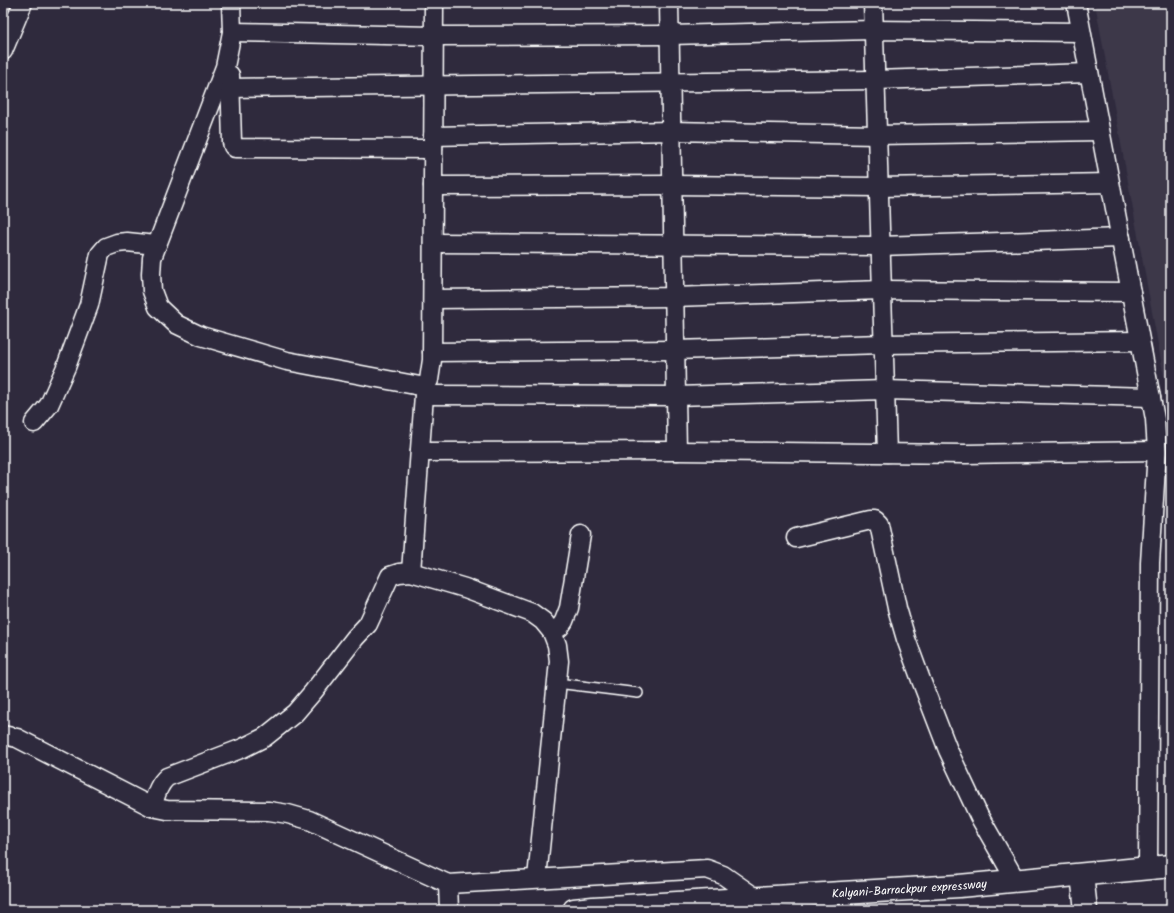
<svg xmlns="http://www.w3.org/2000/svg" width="1174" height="913" font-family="Kalam,sans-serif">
<rect width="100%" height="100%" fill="#2f2a3d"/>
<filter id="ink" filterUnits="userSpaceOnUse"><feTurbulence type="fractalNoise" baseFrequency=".025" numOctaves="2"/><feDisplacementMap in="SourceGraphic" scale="8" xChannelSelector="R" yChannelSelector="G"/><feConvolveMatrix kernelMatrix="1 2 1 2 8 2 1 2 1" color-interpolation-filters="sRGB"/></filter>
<g filter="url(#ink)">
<!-- built -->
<g fill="#3c3749">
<polygon points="1095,3 1171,3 1171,415"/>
<polygon points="1171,658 1171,794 1165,794"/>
</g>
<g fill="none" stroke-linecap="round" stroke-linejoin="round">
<!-- service casing -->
<g stroke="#fff" stroke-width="12">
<polyline id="service" points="557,683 638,693"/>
</g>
<!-- minor casing -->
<g stroke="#fff" stroke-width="21">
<g id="minor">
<polyline points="231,3 232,32 225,67 152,258 151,274 152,291 158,307 176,324 201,336 287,361 420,386 423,390 424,395 411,572"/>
<polyline points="669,3 677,451"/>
<polyline points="873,3 887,453"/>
<polyline points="1076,3 1155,419 1157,451 1150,563 1148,868"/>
<polyline points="232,32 434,36 670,35 873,30 1081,32"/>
<polyline points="3,51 23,3"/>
<polyline points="230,75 232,142 233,146 235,148 433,149"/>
<polyline points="230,88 875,80 1089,73"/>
<polyline points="433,136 671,131 877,135 1100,131"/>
<polyline points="433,186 672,185 878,187 1110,183"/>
<polyline points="433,243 880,246 1121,238"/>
<polyline points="433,299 674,297 882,290 1131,292"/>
<polyline points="432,352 675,350 883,344 1140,341"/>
<polyline points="423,390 429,380 432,360 434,3"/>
<polyline points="424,395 676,396 885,390 1151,397"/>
<polyline points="34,423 49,405 66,367 89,305 100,254 106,247 117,243 127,242 156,245"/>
<polyline points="420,452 677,451 966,454 1157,451"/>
<polyline points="796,538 871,520 875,520 879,524 897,608 906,639 921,680 948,750 979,816 1016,881"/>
<polyline points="552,632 560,627 564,621 569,608 581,535"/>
<polyline points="3,735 17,738 152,807 167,810 269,811 288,814 309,820 448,884 707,869 723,875 756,898"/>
<path d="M152,807C156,795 158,785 167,777L243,748L265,737L295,713L313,692L355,638L368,624L390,576L399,573L411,572L465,588L532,613L543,621L552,632L557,645L559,661L537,878"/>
<polyline points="448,884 449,910"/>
</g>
</g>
<!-- tertiary casing -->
<g stroke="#fff" stroke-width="25">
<polyline id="tertiary" points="1082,875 1086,910"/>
</g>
<!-- trunk casing -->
<g stroke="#fff" stroke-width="25">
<g id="trunk">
<path id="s1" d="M574,910L593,908L959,886L1171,866"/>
</g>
</g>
<!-- service -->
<use href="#service" stroke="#2f2a3d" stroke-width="9"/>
<!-- minor -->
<use href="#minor" stroke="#2f2a3d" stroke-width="18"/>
<!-- tertiary -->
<use href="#tertiary" stroke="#2f2a3d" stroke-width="22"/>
<!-- trunk -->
<use href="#trunk" stroke="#2f2a3d" stroke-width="22"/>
</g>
</g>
<g text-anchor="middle" stroke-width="3.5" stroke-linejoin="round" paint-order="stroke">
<!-- street labels -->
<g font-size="12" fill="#fff" stroke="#2f2a3d">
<text dy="4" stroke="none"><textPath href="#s1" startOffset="336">Kalyani-Barrackpur expressway</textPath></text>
</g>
</g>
<!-- margin -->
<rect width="1174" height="913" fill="none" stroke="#2f2a3d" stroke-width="16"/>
<rect x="8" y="8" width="1158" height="897" fill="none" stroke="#fff" stroke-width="1.5" filter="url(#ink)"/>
</svg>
